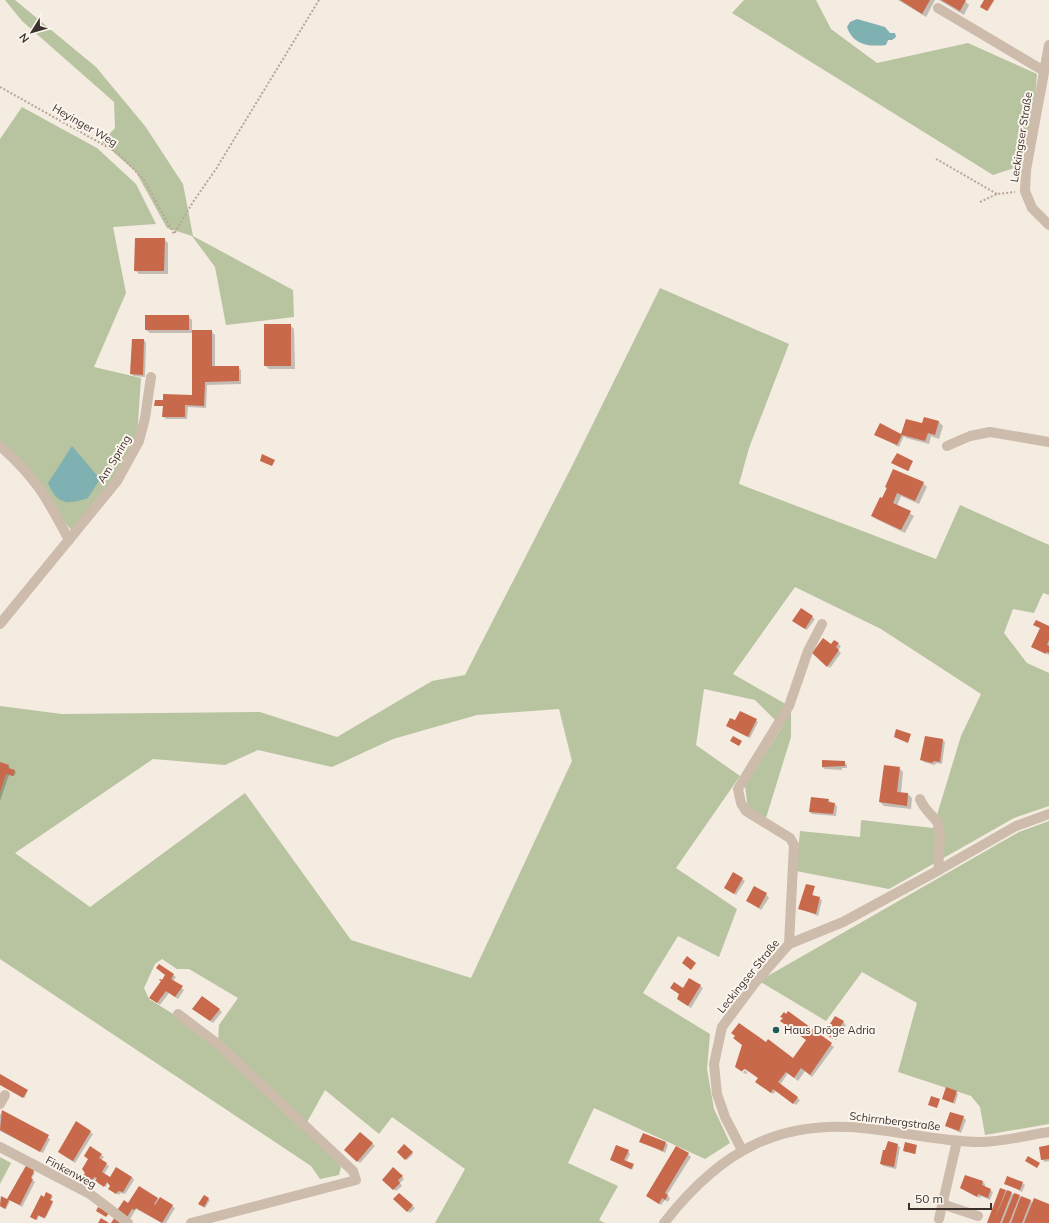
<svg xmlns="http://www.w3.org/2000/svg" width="1049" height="1223" font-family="Mulish,sans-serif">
<rect width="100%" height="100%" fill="#f4ebe1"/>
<!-- green -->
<g fill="#b8c4a0" fill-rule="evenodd">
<polygon points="5,0 15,0 96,67 145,126 183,184 193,236 293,290 294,317 226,325 215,267 192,236 167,228 136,172 102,142 115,128 114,102 22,21"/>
<polygon points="744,0 816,0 831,29 877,63 968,43 1037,74 1029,163 993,175 732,13"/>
<polygon points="22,107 97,148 136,184 156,224 113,227 126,293 94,367 141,378 137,439 114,479 72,531 0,445 0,139"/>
<path d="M660,288L789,344L749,448L739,484L936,559L960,505L1049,545V595L1043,593L1034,613L1013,609L1004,633L1027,663L1049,673V806L1014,818L889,889L796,871L800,831L860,837L861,820L933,828L961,736L981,694L881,629L795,587L733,674L791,707V737L766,818L748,809L745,786L782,727L755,700L704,689L696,745L740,776L676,868L737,909L719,957L678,936L643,993L710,1034L707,1069L714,1109L730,1143L705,1159L594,1108L568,1163L618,1186L599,1220L605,1223H435L465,1169L392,1117L379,1134L325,1090L306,1124L341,1167L339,1175L320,1179L311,1166L0,959V706L62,714L260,712L337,737L432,681L465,675L572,466ZM559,709L572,761L471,978L351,940L245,793L90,907L15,853L153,759L225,765L258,750L332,767L393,739L477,715ZM162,959L177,969H189L238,998L219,1025L218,1042L149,999L144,988L155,964Z"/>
<polygon points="1049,821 1049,1124 985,1135 980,1107 971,1096 898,1072 917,1003 862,972 826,1021 759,981 1019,832"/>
<polygon points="0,1157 11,1163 0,1184"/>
</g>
<!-- water -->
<g fill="#7fb0b2">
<path d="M857,19L885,27L890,33H895L896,37L892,40H888L886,45C869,47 853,45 847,27L850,22Z"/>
<path d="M72,446L100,479L88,498C67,505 57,505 48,483Z"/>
</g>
<!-- shadow -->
<g fill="#0003">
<polygon points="898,0 935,0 926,17"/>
<polygon points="939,0 964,0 969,5 964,15"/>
<polygon points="985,0 994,1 988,11 982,7"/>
<polygon points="164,239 168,243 168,274 139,274 135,270"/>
<polygon points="188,316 192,320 192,331 211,331 215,335 215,367 238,367 241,370 241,384 207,385 206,408 188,407 187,419 166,419 163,416 164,406 155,405 164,401 193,396 193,333 150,333 146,330"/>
<polygon points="290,325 294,329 295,369 269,369 265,365"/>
<polygon points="144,340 146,343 145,377 134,376 131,374"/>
<polygon points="924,418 939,422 943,426 939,439 931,436 929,444 906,438 904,436 899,447 884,439 887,428 902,436 906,420 923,425"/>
<polygon points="912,462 909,471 894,464"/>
<polygon points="894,470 923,483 927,487 919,504 901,496 897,506 914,516 905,533 876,519 872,515 882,499"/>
<polygon points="812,617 815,619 807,630 796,623"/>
<polygon points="1035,626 1049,627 1049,655 1032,647 1041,628"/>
<polygon points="838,644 841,646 838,650 841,653 830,668 814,653"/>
<polygon points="756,720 758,722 750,738 727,726 735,722"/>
<polygon points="943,740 945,742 942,764 937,763 934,765 924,762 921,759"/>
<polygon points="844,762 847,765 847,768 842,768 842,770 825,769 822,767"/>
<polygon points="0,763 9,766 11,770 16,772 14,776 9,775 0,801"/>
<polygon points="899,768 903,772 901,793 908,794 912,798 911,809 884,806 880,802"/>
<polygon points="828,800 837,806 836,816 812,814 810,812"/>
<polygon points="742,879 745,881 736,895 726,888"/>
<polygon points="814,887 813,896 822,900 818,916 799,908"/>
<polygon points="766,894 769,898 761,910 747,901"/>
<polygon points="166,975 173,975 176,977 173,981 184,990 178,999 169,993 160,1005 153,1000"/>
<polygon points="690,979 703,988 691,1008 680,1001 681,994"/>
<polygon points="203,997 222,1012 213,1023 193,1009"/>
<polygon points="789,1012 834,1047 812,1077 805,1071 798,1081 788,1073 780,1085 800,1100 796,1105 776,1091 773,1094 759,1084 759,1078 745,1068 742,1072 736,1067 766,1043 794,1059 807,1040 786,1015"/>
<polygon points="843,1022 846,1025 836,1040 828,1035"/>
<polygon points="745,1070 748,1074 743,1073"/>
<polygon points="0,1075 27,1091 25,1098 0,1084"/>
<polygon points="956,1092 958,1094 955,1104 943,1099"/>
<polygon points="2,1112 50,1139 43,1153 0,1131 0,1115"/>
<polygon points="963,1117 966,1120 961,1133 946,1126"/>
<polygon points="77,1123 93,1134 75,1163 61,1154"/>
<polygon points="360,1133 375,1146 360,1163 345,1150"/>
<polygon points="889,1142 900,1147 896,1169 883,1166 881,1163"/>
<polygon points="666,1143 668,1145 665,1153 648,1145"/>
<polygon points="404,1146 413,1154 407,1160 398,1152"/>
<polygon points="916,1146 916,1154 904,1151"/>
<polygon points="1049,1146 1049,1161 1045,1162 1042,1159"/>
<polygon points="628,1151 630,1154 626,1162 634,1166 632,1170 611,1160"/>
<polygon points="688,1154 691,1157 667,1195 670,1198 668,1202 665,1200 661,1205 650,1198"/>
<polygon points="101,1155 104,1157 101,1161 109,1166 104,1174 111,1178 132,1177 134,1180 125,1194 120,1193 119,1195 110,1189 112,1186 108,1182 106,1187 98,1182 98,1180 95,1179 93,1182 85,1176"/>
<polygon points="27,1166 34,1170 33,1172 35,1173 31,1179 35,1182 22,1207 8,1199 21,1174 26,1176"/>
<polygon points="394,1168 404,1179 400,1183 402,1186 396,1191 385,1182"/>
<polygon points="983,1182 985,1184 985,1187 993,1192 990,1200 981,1196 980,1198 961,1188"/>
<polygon points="1022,1183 1025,1185 1022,1192 1006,1184"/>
<polygon points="1005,1191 1031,1201 1033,1204 1049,1205 1049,1223 988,1223"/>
<polygon points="47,1193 53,1197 50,1201 53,1203 45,1219 39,1216 37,1220 32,1217"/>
<polygon points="399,1194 415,1208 410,1213 394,1199"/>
<polygon points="204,1196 210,1200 205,1208 200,1205"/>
<polygon points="1,1197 10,1201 6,1209 0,1206"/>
<polygon points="157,1198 159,1200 161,1198 175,1208 166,1223 162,1223 136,1209 129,1221 119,1215 128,1204"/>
</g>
<!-- building -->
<g fill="#c8694b">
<polygon points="900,0 930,0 922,14"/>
<polygon points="941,0 966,0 960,11"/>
<polygon points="984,0 994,0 987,11 980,7"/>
<polygon points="135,238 165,238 164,271 134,271"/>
<rect x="145" y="315" width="44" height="15"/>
<rect x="264" y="324" width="27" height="42"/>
<polygon points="192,330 212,330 212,366 239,366 239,381 205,382 204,406 185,405 185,417 162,417 163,406 154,406 155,400 163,400 163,394 192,395"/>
<polygon points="132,339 144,339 143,375 130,374"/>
<polygon points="924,417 939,421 935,435 928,433 925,441 902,435 897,445 874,435 880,423 901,434 906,419 922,423"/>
<polygon points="897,453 913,461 908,471 891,463"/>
<polygon points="262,454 275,460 272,466 260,461"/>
<polygon points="893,469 924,482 915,501 897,493 893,503 911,511 901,530 871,516 880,497 882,498 887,488 885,487"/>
<polygon points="801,608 813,616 805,629 792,621"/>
<polygon points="1036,620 1049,626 1049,640 1047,645 1049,646 1049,653 1046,652 1046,654 1031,647 1040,628 1033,625"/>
<polygon points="823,638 831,644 834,640 839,643 836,647 839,650 827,667 812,653"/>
<polygon points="740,711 757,719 748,737 726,726 730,718 735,720"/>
<polygon points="896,729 911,734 908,743 894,737"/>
<polygon points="733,736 742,741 739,746 730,741"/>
<polygon points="925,736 943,739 940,762 934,761 932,763 920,760"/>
<polygon points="822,760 845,761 845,766 822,767"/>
<polygon points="0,762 9,765 8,768 15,770 13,776 6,774 0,792"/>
<polygon points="884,765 900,767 897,792 908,793 907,806 879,802"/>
<polygon points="811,797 829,799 828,802 835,803 833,814 809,812"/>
<polygon points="733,872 743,878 734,894 724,888"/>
<polygon points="806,884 815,886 812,895 820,897 816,914 798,909"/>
<polygon points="754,886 767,893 759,908 746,901"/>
<polygon points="687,956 696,963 691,970 682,963"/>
<polygon points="159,964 174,974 171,979 183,986 175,997 166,991 157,1003 149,998 161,981 159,980 160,979 162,980 165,975 156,968"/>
<polygon points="689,978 701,985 688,1006 677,999 679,994 670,988 674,982 683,988"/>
<polygon points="202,996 220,1009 210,1021 192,1009"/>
<polygon points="788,1011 832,1043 810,1075 801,1068 794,1078 786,1072 778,1082 798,1097 793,1104 773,1089 771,1093 755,1082 758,1078 745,1069 741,1071 735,1067 742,1045 733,1038 735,1036 731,1033 739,1023 766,1042 768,1039 793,1058 806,1040 780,1021 783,1018 780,1017 784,1012 786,1014"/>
<polygon points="835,1016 844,1021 833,1039 824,1033"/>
<polygon points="0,1074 28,1090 23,1098 0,1085"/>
<polygon points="946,1087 957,1091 953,1103 942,1099"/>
<polygon points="931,1096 940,1099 937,1108 928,1105"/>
<polygon points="2,1110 49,1135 40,1152 0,1130"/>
<polygon points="950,1112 964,1116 959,1131 945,1126"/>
<polygon points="76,1121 91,1131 73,1161 58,1152"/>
<polygon points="360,1132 373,1143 357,1162 344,1150"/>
<polygon points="643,1133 666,1142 663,1151 639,1142"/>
<polygon points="888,1141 898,1144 894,1167 880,1164 883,1150 885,1150"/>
<polygon points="905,1142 917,1145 915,1154 903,1151"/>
<polygon points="404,1144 413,1152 405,1160 397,1152"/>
<polygon points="616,1145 629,1150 624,1160 634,1164 631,1169 610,1160"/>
<polygon points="1049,1145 1049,1159 1041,1160 1039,1147"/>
<polygon points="90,1146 102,1154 99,1158 107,1163 102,1172 110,1177 116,1167 132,1177 123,1192 118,1191 116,1194 108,1189 110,1186 107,1182 104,1187 95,1181 97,1178 95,1177 91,1180 83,1176 85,1173 82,1169 88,1159 84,1156"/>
<polygon points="676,1146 689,1153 665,1193 668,1195 665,1200 662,1198 659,1204 646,1196"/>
<polygon points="1028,1156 1040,1163 1037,1168 1025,1161"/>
<polygon points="27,1164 34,1168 33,1170 34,1171 31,1178 33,1179 20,1205 9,1200 5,1209 0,1206 1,1196 7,1199"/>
<polygon points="393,1167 403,1176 398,1180 400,1183 393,1190 382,1180"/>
<polygon points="965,1175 983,1181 982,1185 991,1189 988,1198 978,1194 977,1197 960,1188"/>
<polygon points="1007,1176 1023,1182 1020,1190 1004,1184"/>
<polygon points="139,1186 158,1198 154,1204 155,1205 160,1197 173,1205 162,1223 136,1208 135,1210 132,1209 126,1219 116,1212 124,1200 128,1203"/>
<polygon points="1000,1188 1006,1190 994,1220 1007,1190 1012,1192 1000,1223 987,1223"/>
<polygon points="46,1192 52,1195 50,1200 53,1201 46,1216 44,1218 38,1215 36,1220 30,1217 41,1195 44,1197"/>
<polygon points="399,1193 413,1205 407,1212 393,1199"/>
<polygon points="1014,1193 1020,1195 1009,1223 1002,1223"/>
<polygon points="204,1195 209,1198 204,1207 198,1204"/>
<polygon points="1021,1196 1031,1200 1022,1223 1011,1223"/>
<polygon points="1034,1198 1049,1204 1049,1223 1024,1223"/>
<polygon points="98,1207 109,1213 106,1217 96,1211"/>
<polygon points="115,1217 124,1223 111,1223"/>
<polygon points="101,1218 109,1223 98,1223"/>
</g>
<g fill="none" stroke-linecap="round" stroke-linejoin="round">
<!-- path -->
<g stroke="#b9a596" stroke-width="2" stroke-dasharray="2 2" stroke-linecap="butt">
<polyline points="0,87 118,153 144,180 174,234 193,202 216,169 319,0"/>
<polyline points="936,159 997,194"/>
<polyline points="980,202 997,194 1015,192"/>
</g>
<!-- minor -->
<g stroke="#cdbbac" stroke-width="10">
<polyline points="938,8 1044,71"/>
<polyline points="1049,45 1026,170 1025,191 1032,208 1049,225"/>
<path d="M0,446C35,476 48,500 69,540"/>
<polyline points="947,446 970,436 990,432 1049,442"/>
<polyline points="0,624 117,481 139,441 145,418 151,377"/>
<path d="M920,799C925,811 931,813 937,822C943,831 937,858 939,870"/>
<polyline points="789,944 794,845 790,838 746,811 741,803 738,789 789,706 808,651 822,624"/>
<polyline points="178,1014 219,1045 353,1171 356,1180 191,1223"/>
<polyline points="0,1104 5,1095"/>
<polyline points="0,1147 90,1194 128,1223"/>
<polyline points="742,1150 725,1117 717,1094 714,1064 722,1027 754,984 789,944 843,922 939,870 1016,826 1049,814"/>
<polyline points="942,1204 978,1216"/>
<polyline points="939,1219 957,1141"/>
<path d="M664,1223C720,1151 780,1117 872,1129C908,1133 944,1142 980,1142C1003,1142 1027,1135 1049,1132"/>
</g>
</g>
<!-- markers -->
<circle fill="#1f5a5e" stroke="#fbf5ee" stroke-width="1.5" cx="776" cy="1030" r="4"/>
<g text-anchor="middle" stroke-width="4" stroke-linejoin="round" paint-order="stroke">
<!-- street labels -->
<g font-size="11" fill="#3b302b" stroke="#fbf5ee">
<text transform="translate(85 125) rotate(30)" y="4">Heyinger Weg</text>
<text transform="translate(1021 137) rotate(-81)" y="4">Leckingser Straße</text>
<text transform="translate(114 459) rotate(-59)" y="4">Am Spring</text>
<text transform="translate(748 976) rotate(-51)" y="4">Leckingser Straße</text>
<text transform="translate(895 1121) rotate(7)" y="4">Schirrnbergstraße</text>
<text transform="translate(71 1172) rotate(28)" y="4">Finkenweg</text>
</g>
<!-- poi labels -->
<g font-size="11" fill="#3b302b" stroke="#fbf5ee" text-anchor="start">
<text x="784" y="1034">Haus Dröge Adria</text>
</g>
</g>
<!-- north arrow -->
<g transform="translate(32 32) rotate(233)" stroke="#fbf5ee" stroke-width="3" paint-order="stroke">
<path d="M0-3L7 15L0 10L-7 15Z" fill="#3b302b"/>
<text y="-6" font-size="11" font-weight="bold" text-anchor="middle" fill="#3b302b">N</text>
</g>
<!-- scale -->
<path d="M909 1203v6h82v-6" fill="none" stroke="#3b302b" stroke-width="2"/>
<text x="915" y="1203" font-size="12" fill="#3b302b" stroke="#fbf5ee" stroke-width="3" paint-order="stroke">50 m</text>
</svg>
